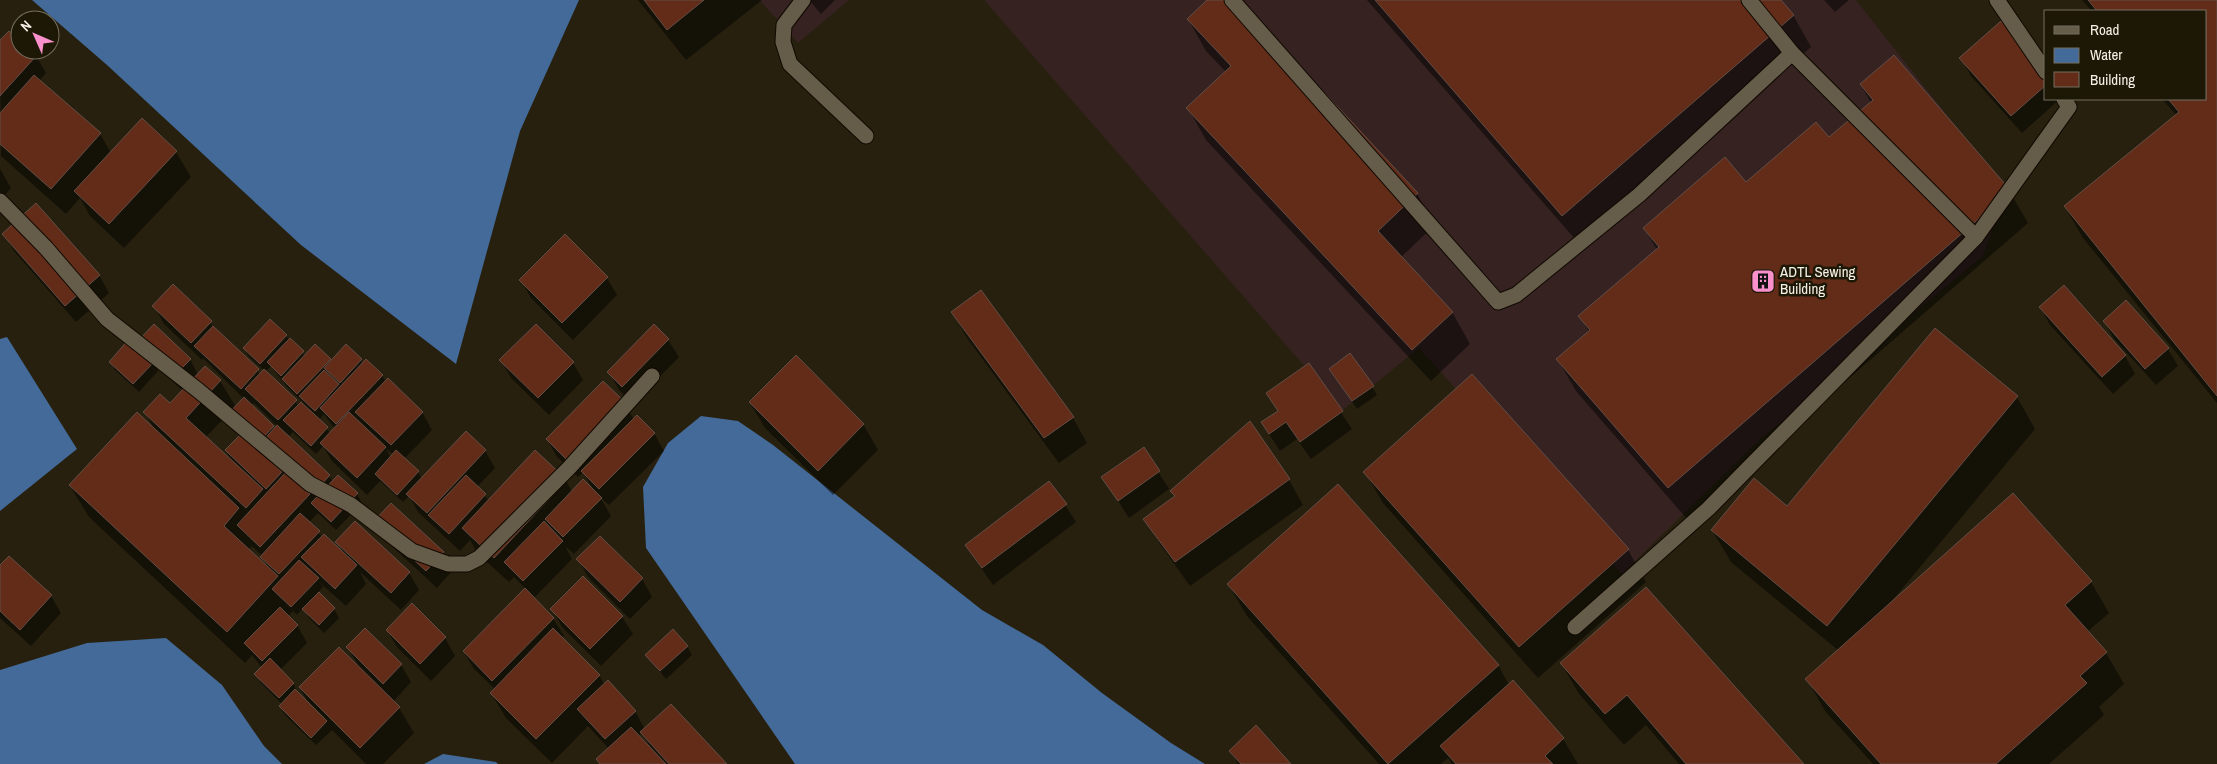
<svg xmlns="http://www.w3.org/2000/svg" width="2217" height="764" font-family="'Archivo Narrow',sans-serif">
<rect width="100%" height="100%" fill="#27200e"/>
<!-- industrial -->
<g fill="#352221">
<polygon points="759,0 849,0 798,43"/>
<polygon points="984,0 1856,0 2006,190 1983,256 1759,440 1622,574 1419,348 1343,410"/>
</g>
<!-- water -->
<g fill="#436a98">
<polygon points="32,0 579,0 520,131 456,364 301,245 107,65"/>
<polygon points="7,337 77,449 0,511 0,339"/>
<polygon points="701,416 738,421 773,445 982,610 1043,645 1102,693 1171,743 1205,764 795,764 646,548 643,487 668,443"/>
<polygon points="166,638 222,685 264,746 282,764 0,764 0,670 87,643"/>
<polygon points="443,754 496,762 498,764 424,764"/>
</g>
<!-- shadow -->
<g fill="#0007" fill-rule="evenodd">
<polygon points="638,0 762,0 686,60"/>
<polygon points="809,0 835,0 821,14"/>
<polygon points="1209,0 1417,194 1435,225 1401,257 1452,312 1470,344 1431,381 1206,140 1188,108 1226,72 1206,51 1188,19"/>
<polygon points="1367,0 1780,0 1793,15 1811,47 1581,246"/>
<polygon points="1824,0 1849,0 1835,12"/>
<polygon points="2082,0 2217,0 2217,403 2083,238 2065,207 2177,116 2162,99 2206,99 2206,11 2092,11"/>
<polygon points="0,42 20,42 20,50 29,50 36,56 46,73 39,81 100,134 111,153 176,152 191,177 124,248 90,216 80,198 66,214 1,156"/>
<polygon points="1961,58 2046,74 2046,99 2060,99 2022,133 1971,76"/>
<polygon points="1861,85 2010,192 2028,223 1687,519 1576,391 1558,360 1589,332 1580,316 1657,250 1645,229 1746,184 1829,139 1871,103"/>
<polygon points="0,169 11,188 0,200"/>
<polygon points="4,234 99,275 109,293 76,322 14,251"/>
<polygon points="607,278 617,295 573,340 531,298 521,280"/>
<path d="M173,286L260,374L264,370L249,357L244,348L286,336L305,356L330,359L331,362L346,346L364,364L382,375L386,382L422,412L432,430L404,459L418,472L422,479L485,451L495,468L477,487L489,501L566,481L572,492L594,491L583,472L578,477L557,457L547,439L624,403L634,420L654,433L664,451L609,505L600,497L611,516L574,554L565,546L572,559L534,598L553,618L564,636L561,638L599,675L605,686L635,711L645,730L725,764H600L609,749L588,726L552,763L506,718L491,693L495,689L474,669L464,652L526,589L514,577L509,582L478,554L470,540L460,551L418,512L409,496L403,502L380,481L367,495L332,461L323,446L316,454L293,432L288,437L329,476L333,482L357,494L362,503L336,530L318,513L309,522L322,537L343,552L337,542L355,522L409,573L419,590L401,610L360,572L366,584L346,606L319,582L323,587L317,593L334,609L339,618L324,633L309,618L303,608L297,615L293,611L288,616L297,625L307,643L280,670L293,683L298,693L309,704L300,688L359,667L348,647L401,665L411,682L393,702L399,708L414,733L383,764H366L332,730L316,745L285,715L280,706L282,704L261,683L256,674L262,668L252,655L245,663L89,517L70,486L155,431L145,412L170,405L183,391L155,365L158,371L139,392L115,370L110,362L190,359L198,375L205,367L220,381L236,407L244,399L203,358L202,360L164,324L154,306ZM271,366L288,388L303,402L299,406L265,372ZM254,403L278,427L275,430L251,406ZM324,414L335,429L331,434L319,420ZM226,416L242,434L226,451L232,461L206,437ZM386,449L394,455L391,458ZM264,450L273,464L261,454ZM252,546L262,556L268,567L248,550ZM642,732L651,748L638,736Z"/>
<polygon points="2064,287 2125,356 2135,374 2113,394 2050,325 2040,307"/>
<polygon points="953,313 1073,418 1087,443 1059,463 967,338"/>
<polygon points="2104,321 2168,349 2178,366 2156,385 2114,339"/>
<polygon points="654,326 668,340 679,357 633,404 619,390 609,372"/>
<polygon points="501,360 573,363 583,380 549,415 511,378"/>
<polygon points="1309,364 1352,429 1311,459 1297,439 1280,451 1262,423 1278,412 1267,394"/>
<polygon points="1330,369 1372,387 1377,395 1357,409"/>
<polygon points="2017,397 2035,429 1891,602 2091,582 2109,613 2087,632 2106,653 2124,684 2099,707 2104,715 2049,764 1873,764 1825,711 1807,679 1839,651 1731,562 1712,530 1787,508"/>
<polygon points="750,403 863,424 878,450 833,495 765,428"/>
<polygon points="1144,449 1169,489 1129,518 1103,477"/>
<polygon points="1365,472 1628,550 1646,582 1538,678 1383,503"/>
<polygon points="1289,480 1303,505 1190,586 1160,544 1145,519 1176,497 1172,491"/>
<polygon points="1065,505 1076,522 993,585 966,546"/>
<polygon points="375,523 443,552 453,570 437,588 385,540"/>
<polygon points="600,537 642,579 652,597 630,619 588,577 578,559"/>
<polygon points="0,567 51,596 61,613 31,646 0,618"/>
<polygon points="583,578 622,617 633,634 601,666 562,627 552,609"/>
<polygon points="1228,584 1498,665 1509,685 1513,682 1563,739 1578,764 1452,764 1448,758 1441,764 1379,764 1247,616"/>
<polygon points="412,605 445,638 455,656 431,681 397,647 387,630"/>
<polygon points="687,646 692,655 666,679 647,655"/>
<polygon points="1561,663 1803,764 1679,764 1646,725 1624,745 1579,694"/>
<polygon points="1230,751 1289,764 1238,764"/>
</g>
<!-- building -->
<g fill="#622c19" stroke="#634e46">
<polygon points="644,0 704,0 667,30"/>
<polygon points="1207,0 1238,0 1418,193 1378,231 1453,312 1412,350 1186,108 1231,66 1187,19"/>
<polygon points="1375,0 1781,0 1794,15 1562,216"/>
<polygon points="2088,0 2217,0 2217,396 2064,206 2179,112 2168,99 2206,99 2206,11 2097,11"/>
<polygon points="2001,21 2046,72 2046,85 2011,116 1959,58"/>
<polygon points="9,31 20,40 20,50 31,50 37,55 0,96 0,40"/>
<polygon points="1894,55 2011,191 1668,488 1556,359 1590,330 1578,316 1659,247 1643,228 1725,157 1746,182 1816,122 1829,137 1873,100 1860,84"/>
<polygon points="34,75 101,133 51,189 0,144 0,113"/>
<polygon points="142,118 177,151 109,224 74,191"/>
<polygon points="36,203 100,275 65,306 2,234"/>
<polygon points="565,234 608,277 562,323 519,280"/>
<polygon points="173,284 212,321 191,343 152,306"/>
<polygon points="2064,285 2126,355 2102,377 2039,307"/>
<polygon points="981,290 1074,417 1044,438 951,312"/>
<polygon points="2126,300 2169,348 2145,369 2103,321"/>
<polygon points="270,319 287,335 260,364 243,348"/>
<polygon points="154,324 191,359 174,376 137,342"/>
<polygon points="536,324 574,362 538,398 499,360"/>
<polygon points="654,324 669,339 622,387 607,372"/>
<polygon points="213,326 259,369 241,389 194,346"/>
<polygon points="1935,328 2018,396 1827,626 1711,530 1754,478 1787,506"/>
<polygon points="290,338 304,351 281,376 267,362"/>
<polygon points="129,339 154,362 133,384 109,362"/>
<polygon points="315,344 331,359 297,394 282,379"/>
<polygon points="346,344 362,359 340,383 324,368"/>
<polygon points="1350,353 1374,386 1352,401 1329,369"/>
<polygon points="796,355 864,424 818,471 749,402"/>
<polygon points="366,359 383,375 336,424 320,408"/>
<polygon points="1309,363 1343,411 1300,442 1286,422 1269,434 1261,422 1278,411 1266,393"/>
<polygon points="205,366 221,380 186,418 263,489 246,508 143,412 160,394 170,403"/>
<polygon points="264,369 297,400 278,420 245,389"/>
<polygon points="324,370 339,384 315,411 299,396"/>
<polygon points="1472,374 1629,549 1519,647 1363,472"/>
<polygon points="388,378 423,412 391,445 355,412"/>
<polygon points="603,381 625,402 567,460 546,439"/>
<polygon points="244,397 274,426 256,445 225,417"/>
<polygon points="301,402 328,427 311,446 283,420"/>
<polygon points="137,412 239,508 224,526 278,576 227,632 69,485"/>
<polygon points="349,412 386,447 357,478 320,443"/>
<polygon points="637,415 655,433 599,489 581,471"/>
<polygon points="1250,421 1290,479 1175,562 1143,519 1175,496 1170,491"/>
<polygon points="277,425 330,475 313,494 260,444"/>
<polygon points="466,431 486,450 427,513 406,494"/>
<polygon points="241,434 282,472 266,489 225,450"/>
<polygon points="1144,447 1160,471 1118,501 1101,477"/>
<polygon points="396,450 419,471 397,495 375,474"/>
<polygon points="535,450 567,480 494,558 462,528"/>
<polygon points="286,472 310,494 260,547 237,525"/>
<polygon points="338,475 358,493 331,522 311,503"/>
<polygon points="466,475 486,494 449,534 428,515"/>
<polygon points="583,479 602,498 563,537 545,519"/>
<polygon points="1049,481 1067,504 982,568 965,545"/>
<polygon points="1338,484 1499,665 1388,764 1227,584"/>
<polygon points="2013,493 2092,581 2065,605 2107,652 2080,676 2087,683 1996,764 1881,764 1805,679"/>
<polygon points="391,503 444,552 426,571 373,522"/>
<polygon points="300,513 320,531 279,574 260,557"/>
<polygon points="355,521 410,572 391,593 335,542"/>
<polygon points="544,521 563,541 523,581 504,562"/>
<polygon points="324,534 357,565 335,589 301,557"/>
<polygon points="600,536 643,578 620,602 576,559"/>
<polygon points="9,556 52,595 20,630 0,611 0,565"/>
<polygon points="299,560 319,578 291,607 272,589"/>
<polygon points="583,576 623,616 590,649 550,609"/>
<polygon points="1646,587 1804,764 1686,764 1627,695 1605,714 1560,663"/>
<polygon points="525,588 554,618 492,681 463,651"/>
<polygon points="319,592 335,608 319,625 302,609"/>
<polygon points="412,603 446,637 420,664 386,630"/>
<polygon points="280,607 298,625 262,661 244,643"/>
<polygon points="365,628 402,664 383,684 346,647"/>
<polygon points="553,628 600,675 536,739 490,693"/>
<polygon points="673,629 688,646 660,671 645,655"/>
<polygon points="339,647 400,707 360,748 299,687"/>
<polygon points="270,658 294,683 279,698 254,674"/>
<polygon points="608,680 636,711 605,739 577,709"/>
<polygon points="1513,680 1564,738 1545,756 1553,764 1456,764 1440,746"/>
<polygon points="295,689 327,721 311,738 279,706"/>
<polygon points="671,704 727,764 669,764 640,732"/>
<polygon points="1256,725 1291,764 1241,764 1229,751"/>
<polygon points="631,727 666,764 600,764 596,759"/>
</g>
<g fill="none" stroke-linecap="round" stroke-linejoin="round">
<!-- minor casing -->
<g stroke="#100900" stroke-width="17">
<g id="minor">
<polyline points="803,0 784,25 783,42 790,64 866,136"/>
<polyline points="1232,0 1498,302 1516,295 1639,195 1792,53"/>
<polyline points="1749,0 1792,53 1976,237"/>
<polyline points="1997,0 2046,72"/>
<polyline points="0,201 46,248 107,319 199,391 310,484 351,505 412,551 448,564 467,564 479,558 569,468 652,376"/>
<polyline points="1575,627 1708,509 1976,237 2069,107 2064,99"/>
</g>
</g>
<!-- minor -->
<use href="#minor" stroke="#655d4a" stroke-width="15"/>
</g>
<!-- icons -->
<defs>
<g id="building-square" transform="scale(1.25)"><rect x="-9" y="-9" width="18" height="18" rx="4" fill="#f890cc" stroke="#1d1706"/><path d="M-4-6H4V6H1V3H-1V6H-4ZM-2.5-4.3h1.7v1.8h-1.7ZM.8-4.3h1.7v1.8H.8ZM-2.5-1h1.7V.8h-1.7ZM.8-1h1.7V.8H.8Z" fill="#111"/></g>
</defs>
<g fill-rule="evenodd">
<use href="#building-square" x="1763" y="281"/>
</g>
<g text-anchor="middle" stroke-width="5" stroke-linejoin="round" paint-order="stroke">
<!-- poi labels -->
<g font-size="15" fill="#f4f0e5" stroke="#1d1706" text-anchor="start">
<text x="1780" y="277">ADTL Sewing<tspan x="1780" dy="17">Building</tspan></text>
</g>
</g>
<!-- legend -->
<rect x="2044" y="10" width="162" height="90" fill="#1d1706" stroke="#736e5f"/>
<rect x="2054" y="26" width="25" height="8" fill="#655d4a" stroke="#736e5f"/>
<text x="2090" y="35" font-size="15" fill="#f4f0e5">Road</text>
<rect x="2054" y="48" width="25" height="15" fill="#436a98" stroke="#736e5f"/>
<text x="2090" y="60" font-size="15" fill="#f4f0e5">Water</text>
<rect x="2054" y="72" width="25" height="15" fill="#622c19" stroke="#736e5f"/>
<text x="2090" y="85" font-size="15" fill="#f4f0e5">Building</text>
<!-- north arrow -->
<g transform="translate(35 35) rotate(315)"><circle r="24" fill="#1d1706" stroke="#736e5f"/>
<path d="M0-4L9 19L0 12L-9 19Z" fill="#f890cc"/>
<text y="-8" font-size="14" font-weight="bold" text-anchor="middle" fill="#f4f0e5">N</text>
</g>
</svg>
